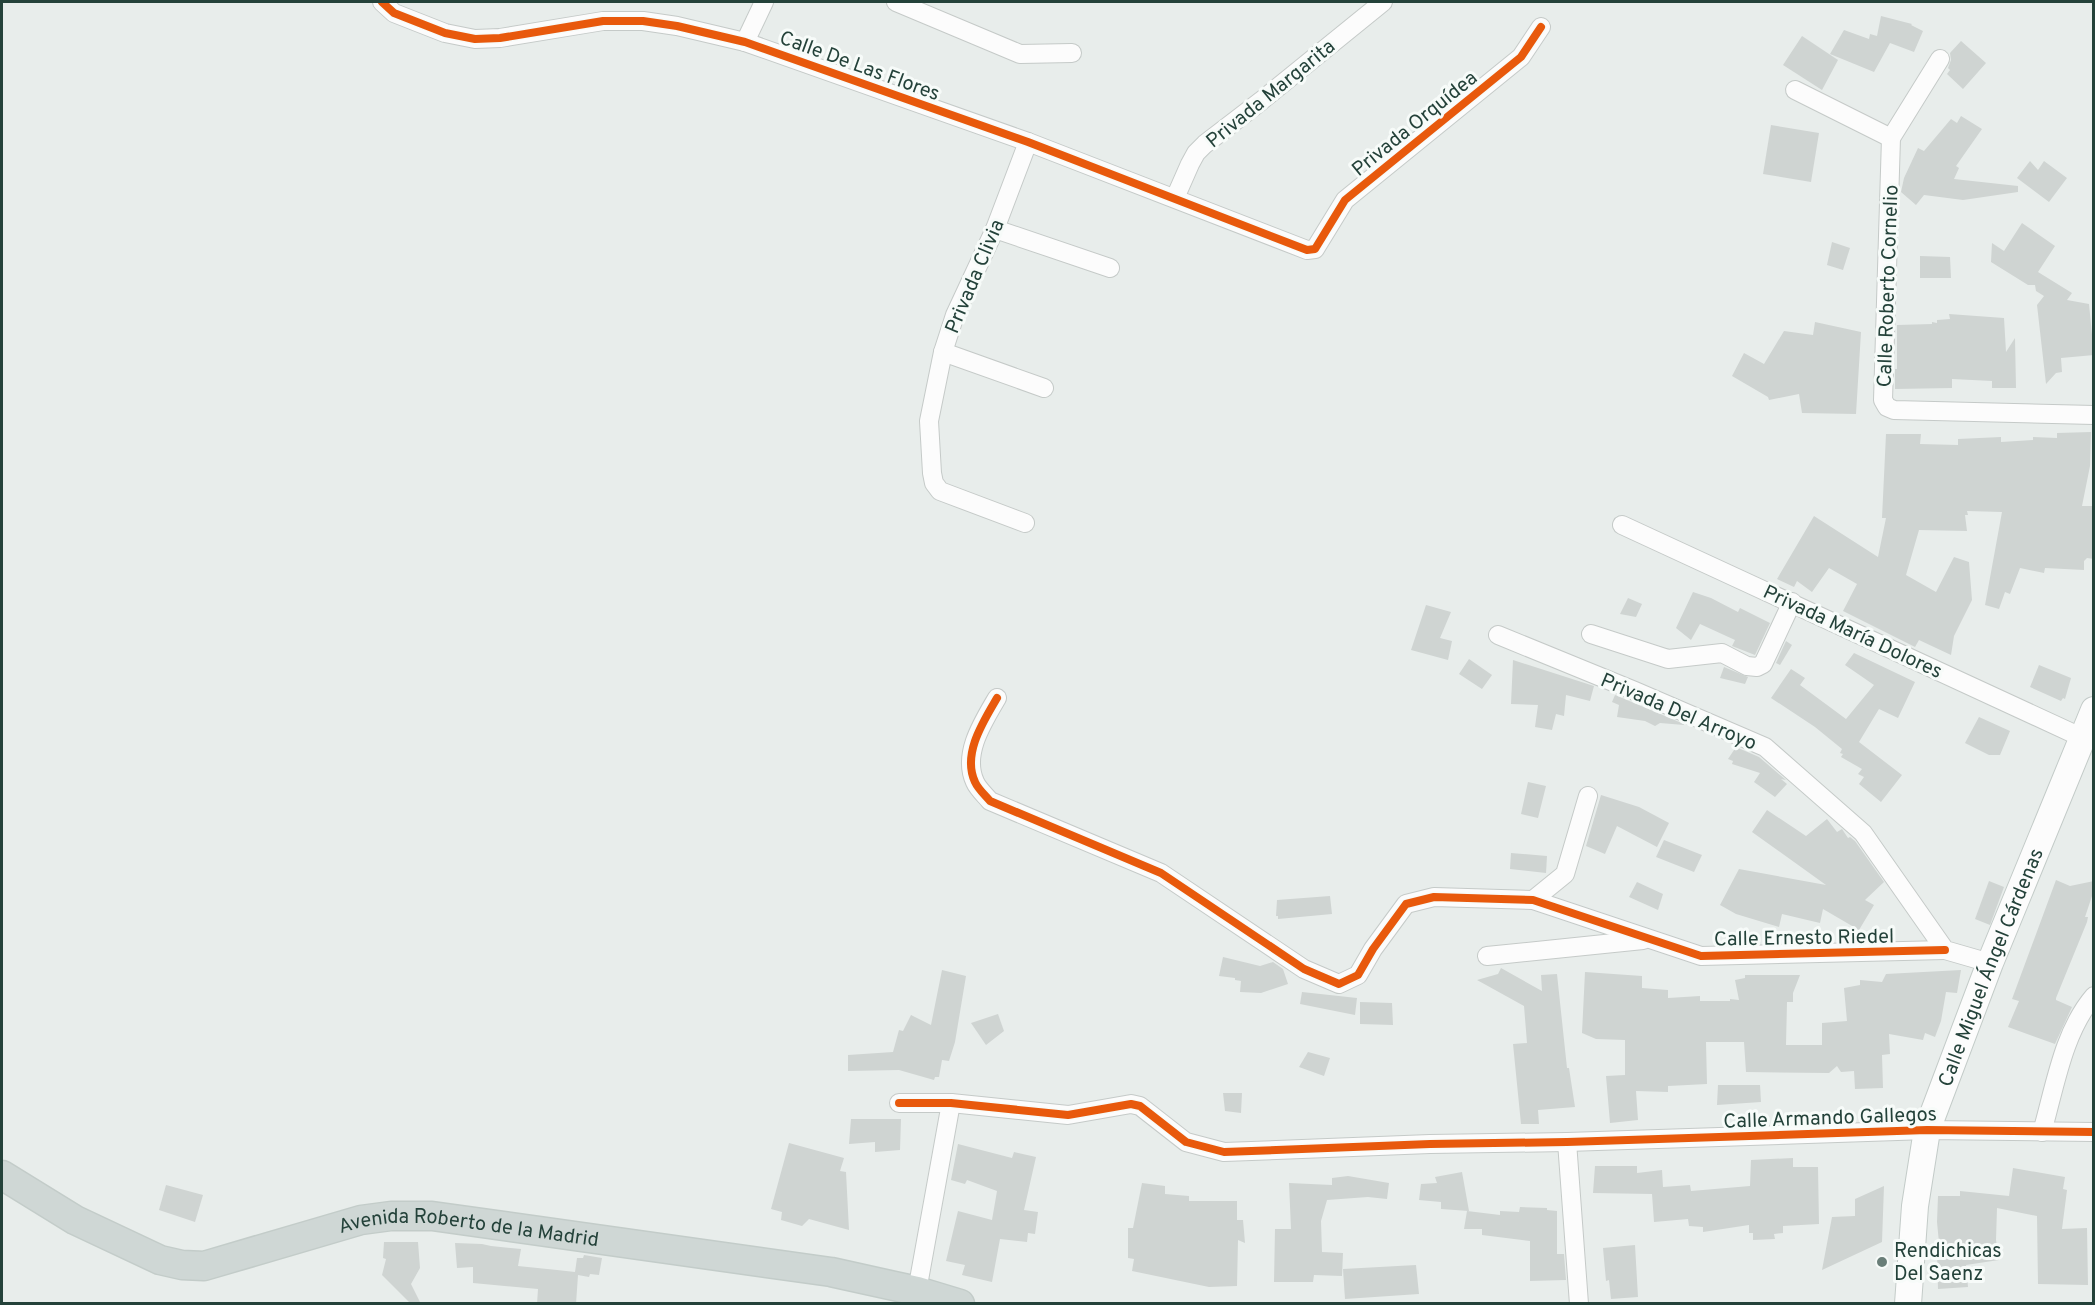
<svg xmlns="http://www.w3.org/2000/svg" width="2095" height="1305" font-family="Overpass,sans-serif">
<rect width="100%" height="100%" fill="#e8edeb"/>
<!-- building -->
<g fill="#cfd4d2">
<polygon points="1881,16 1912,24 1911,25 1923,31 1914,52 1890,43 1874,72 1830,54 1844,30 1869,39 1870,34 1877,36"/>
<polygon points="1802,36 1838,60 1822,90 1783,65"/>
<polygon points="1961,41 1986,63 1963,89 1947,74 1950,70 1948,68 1951,60 1950,53"/>
<polygon points="1961,116 1982,129 1956,166 1959,168 1954,179 2018,186 2018,192 1963,200 1924,195 1916,205 1901,192 1904,178 1918,148 1924,151 1951,119 1957,123"/>
<polygon points="1771,125 1819,133 1811,182 1763,174"/>
<polygon points="2030,161 2038,170 2044,161 2067,178 2049,202 2017,178"/>
<polygon points="2022,223 2055,246 2038,272 2072,293 2067,300 2089,304 2094,355 2061,358 2062,372 2056,373 2046,384 2037,305 2044,296 2036,291 2035,285 2028,285 1991,262 1992,243 2004,251"/>
<polygon points="1832,242 1850,248 1843,270 1827,265"/>
<polygon points="1920,256 1950,257 1951,278 1920,278"/>
<polygon points="1949,314 2004,318 2006,352 2015,338 2016,388 1992,388 1992,381 1952,379 1952,388 1895,389 1895,369 1897,369 1897,325 1932,324 1932,322 1937,323 1937,320 1950,319"/>
<polygon points="1815,322 1861,332 1856,414 1802,413 1799,394 1769,400 1768,397 1732,376 1744,353 1764,364 1784,331 1813,335"/>
<polygon points="2091,432 2090,466 2082,506 2094,506 2094,559 2087,558 2084,561 2084,570 2045,568 2044,573 2020,568 2010,594 2005,592 1999,609 1985,605 2002,512 1967,511 1968,515 1965,515 1967,531 1919,530 1906,575 1936,592 1954,557 1969,562 1972,600 1954,636 1951,655 1919,640 1915,647 1843,611 1857,584 1829,568 1812,592 1797,581 1794,587 1777,579 1814,516 1878,557 1886,518 1882,518 1886,434 1921,434 1920,444 1958,445 1958,439 2001,437 2001,442 2033,440 2033,437 2057,438 2057,433"/>
<polygon points="1693,592 1711,598 1738,612 1740,608 1770,623 1755,655 1732,646 1735,640 1700,624 1691,640 1676,628"/>
<polygon points="1628,598 1642,604 1636,617 1620,614"/>
<polygon points="1426,605 1451,612 1440,638 1452,641 1448,660 1411,650"/>
<polygon points="1786,641 1792,645 1780,665 1776,663"/>
<polygon points="1854,653 1915,682 1898,718 1879,709 1859,742 1902,775 1881,802 1859,784 1864,777 1858,774 1862,769 1841,757 1843,754 1840,753 1842,749 1815,727 1771,698 1791,669 1805,678 1800,685 1846,719 1874,685 1845,665"/>
<polygon points="1469,659 1492,675 1482,689 1459,674"/>
<polygon points="1513,660 1594,686 1590,701 1566,695 1564,716 1556,714 1552,730 1535,727 1538,705 1511,704"/>
<polygon points="2039,665 2071,678 2065,699 2063,698 2061,701 2030,687"/>
<polygon points="1724,667 1748,677 1745,684 1720,678"/>
<polygon points="1615,695 1684,724 1684,725 1660,723 1655,726 1645,721 1617,717 1619,705 1612,702"/>
<polygon points="1979,717 2010,731 2000,755 1989,755 1965,743"/>
<polygon points="1736,747 1759,757 1786,780 1781,779 1787,784 1775,797 1754,782 1760,773 1732,764 1733,761 1728,759"/>
<polygon points="1528,782 1546,786 1538,818 1521,814"/>
<polygon points="1601,795 1639,807 1669,823 1657,847 1617,826 1605,854 1586,846"/>
<polygon points="1767,810 1806,836 1827,819 1837,832 1842,829 1848,838 1850,837 1855,841 1884,882 1865,900 1874,905 1859,930 1823,909 1820,923 1782,914 1779,927 1736,914 1720,905 1739,869 1826,885 1752,832"/>
<polygon points="1664,840 1702,855 1694,872 1656,857"/>
<polygon points="1511,853 1547,856 1546,873 1510,869"/>
<polygon points="2056,880 2070,886 2094,881 2094,890 2085,917 2088,917 2087,922 2056,998 2056,1000 2072,1007 2055,1044 2008,1027 2019,1001 2012,999"/>
<polygon points="1989,881 2004,887 1990,925 1975,919"/>
<polygon points="1637,882 1663,894 1658,910 1629,897"/>
<polygon points="1330,896 1332,914 1278,919 1278,916 1276,916 1277,900"/>
<polygon points="1223,957 1260,966 1273,962 1283,969 1288,984 1261,993 1240,992 1241,981 1235,980 1235,978 1219,976"/>
<polygon points="1501,968 1542,991 1541,975 1557,974 1567,1068 1569,1068 1575,1107 1538,1110 1539,1124 1521,1124 1513,1044 1527,1043 1524,1006 1477,980 1498,974"/>
<polygon points="942,970 966,976 955,1042 949,1061 942,1060 939,1077 935,1077 934,1080 899,1070 848,1071 848,1055 893,1052 899,1030 903,1031 911,1015 931,1025"/>
<polygon points="1961,970 1957,993 1946,992 1941,1021 1935,1037 1925,1033 1923,1040 1889,1034 1890,1054 1882,1055 1883,1088 1855,1089 1854,1071 1841,1072 1837,1066 1829,1073 1746,1072 1744,1042 1706,1042 1707,1084 1668,1086 1668,1092 1636,1091 1638,1120 1610,1123 1606,1076 1625,1075 1625,1040 1596,1039 1582,1033 1585,972 1642,976 1642,988 1668,990 1668,998 1700,996 1700,1001 1730,1001 1730,999 1739,1000 1735,980 1745,978 1745,975 1800,975 1793,993 1793,1002 1787,1002 1786,1045 1822,1045 1822,1023 1847,1021 1844,988 1860,985 1860,980 1882,982 1886,974"/>
<polygon points="1302,992 1357,998 1355,1015 1300,1004"/>
<polygon points="1360,1002 1392,1003 1393,1025 1360,1024"/>
<polygon points="998,1014 1004,1031 986,1045 971,1023"/>
<polygon points="1308,1052 1330,1058 1324,1076 1299,1067"/>
<polygon points="1718,1085 1760,1085 1761,1102 1717,1105"/>
<polygon points="1223,1093 1242,1093 1241,1113 1225,1111"/>
<polygon points="851,1119 901,1119 900,1150 875,1152 875,1142 849,1144"/>
<polygon points="789,1143 844,1158 840,1171 846,1172 849,1230 809,1219 802,1226 781,1220 782,1212 771,1209"/>
<polygon points="958,1144 1012,1158 1014,1152 1036,1157 1024,1210 1038,1212 1035,1234 1028,1233 1027,1242 1000,1239 992,1282 962,1275 965,1265 946,1261 958,1211 992,1220 997,1191 967,1180 965,1184 951,1180"/>
<polygon points="1793,1158 1793,1167 1818,1167 1819,1224 1783,1226 1783,1233 1774,1234 1775,1239 1753,1240 1753,1233 1749,1233 1749,1225 1703,1232 1703,1227 1689,1226 1688,1219 1654,1222 1652,1194 1593,1193 1595,1166 1637,1166 1637,1173 1662,1170 1663,1187 1690,1185 1691,1191 1750,1186 1751,1160"/>
<polygon points="2013,1168 2065,1177 2063,1189 2067,1190 2062,1229 2087,1228 2088,1285 2038,1284 2037,1216 1997,1208 1996,1240 1999,1260 1966,1265 1968,1287 1938,1289 1937,1253 1940,1253 1937,1222 1938,1196 1960,1196 1960,1191 2009,1196"/>
<polygon points="1462,1172 1469,1211 1441,1209 1441,1202 1419,1200 1421,1184 1437,1183 1435,1177"/>
<polygon points="1348,1176 1389,1183 1387,1199 1368,1197 1327,1200 1321,1221 1322,1252 1343,1253 1342,1276 1314,1275 1313,1282 1274,1282 1275,1229 1291,1229 1289,1183 1332,1185 1332,1178"/>
<polygon points="1142,1183 1165,1186 1165,1194 1189,1196 1189,1201 1237,1201 1237,1220 1243,1220 1245,1243 1238,1240 1237,1286 1209,1287 1132,1271 1134,1259 1128,1258 1128,1228 1133,1228"/>
<polygon points="166,1185 203,1195 195,1222 159,1210"/>
<polygon points="1884,1186 1882,1242 1822,1270 1832,1217 1855,1216 1855,1199"/>
<polygon points="1520,1207 1547,1208 1547,1210 1557,1211 1557,1254 1564,1254 1566,1280 1530,1281 1530,1241 1482,1235 1482,1229 1464,1229 1467,1211 1500,1215 1500,1211 1519,1212"/>
<polygon points="384,1242 418,1242 420,1268 411,1284 421,1304 411,1304 382,1275 386,1259 383,1258"/>
<polygon points="455,1243 482,1244 491,1246 521,1249 518,1266 557,1270 575,1272 577,1258 583,1258 584,1255 602,1258 599,1275 590,1274 589,1277 578,1275 576,1304 537,1304 538,1289 473,1283 473,1267 457,1268"/>
<polygon points="1635,1245 1638,1297 1611,1299 1609,1280 1606,1281 1603,1248"/>
<polygon points="1416,1265 1419,1294 1345,1299 1343,1269"/>
</g>
<g fill="none" stroke-linecap="round" stroke-linejoin="round">
<!-- street casing -->
<g stroke="#c5cac8" stroke-width="20">
<g id="street">
<polyline points="382,2 394,13 422,24 445,33 475,39 500,38 603,21 643,21 677,26 745,42 1028,142 1307,250 1315,249 1345,200 1521,57 1541,27"/>
<polyline points="896,2 1020,54 1072,53"/>
<polyline points="745,42 764,2"/>
<polyline points="1940,59 1891,138 1883,400 1887,407 1894,410 2094,415"/>
<polyline points="1795,90 1891,138"/>
<polyline points="1175,198 1190,164 1196,153 1205,144 1261,101 1383,2"/>
<polyline points="995,229 1110,268"/>
<polyline points="943,352 1044,388"/>
<polyline points="1025,523 940,491 934,483 932,473 929,421 943,352 955,315 995,229 1028,142"/>
<polyline points="1622,525 2083,738"/>
<polyline points="1591,634 1668,659 1722,653 1747,666 1757,667 1763,664 1792,602"/>
<polyline points="1498,635 1635,691 1765,747 1863,833 1945,950 1990,963"/>
<path d="M997,698C983,722 962,754 975,782C978,789 985,795 990,801L1161,873L1304,969L1339,984L1358,975L1373,949L1406,904L1434,897L1533,900L1701,956L1945,950"/>
<polyline points="1533,900 1565,874 1588,796"/>
<polyline points="1487,956 1643,940"/>
<polyline points="899,1103 951,1103 1068,1115 1131,1104 1140,1106 1186,1142 1224,1152 1430,1144 1567,1142 1927,1130 2094,1132"/>
<path d="M2042,1132C2055,1087 2063,1032 2094,996"/>
<polyline points="1567,1142 1579,1304"/>
<polyline points="917,1291 951,1103"/>
</g>
</g>
<!-- secondary casing -->
<g stroke="#c3cbc8" stroke-width="28">
<g id="secondary">
<path id="s1" d="M1908,1304L1915,1206L1927,1130L1990,963L2094,710"/>
</g>
</g>
<!-- primary casing -->
<g stroke="#c3ccc9" stroke-width="31">
<g id="primary">
<path id="s2" d="M2,1175L75,1220L160,1260L182,1265L204,1266L361,1220L391,1216H432L831,1272L917,1291L960,1304"/>
</g>
</g>
<!-- street -->
<use href="#street" stroke="#fcfcfc" stroke-width="18"/>
<!-- secondary -->
<use href="#secondary" stroke="#fcfcfc" stroke-width="26"/>
<!-- primary -->
<use href="#primary" stroke="#cfd7d5" stroke-width="28"/>
<!-- cycleway casing -->
<g stroke="#f7fbf9" stroke-width="11">
<g id="cycleway">
<polyline points="382,2 394,13 422,24 445,33 475,39 500,38 603,21 643,21 677,26 745,42 1028,142 1307,250 1315,249 1345,200 1521,57 1541,27"/>
<path d="M997,698C983,722 962,754 975,782C978,789 985,795 990,801L1161,873L1304,969L1339,984L1358,975L1373,949L1406,904L1434,897L1533,900L1701,956L1945,950"/>
<polyline points="899,1103 951,1103 1068,1115 1131,1104 1140,1106 1186,1142 1224,1152 1430,1144 1567,1142 1927,1130 2094,1132"/>
</g>
</g>
<!-- cycleway -->
<use href="#cycleway" stroke="#e8590c" stroke-width="8"/>
</g>
<!-- markers -->
<circle fill="#697e78" stroke="#f7fbf9" stroke-width="2" cx="1882" cy="1262" r="6"/>
<g text-anchor="middle" stroke-width="6" stroke-linejoin="round" paint-order="stroke">
<!-- street labels -->
<g font-size="20" fill="#24423a" stroke="#f7fbf9">
<text transform="translate(860 65) rotate(20)" y="7">Calle De Las Flores</text>
<text transform="translate(1270 93) rotate(-39)" y="7">Privada Margarita</text>
<text transform="translate(1414 123) rotate(-39)" y="7">Privada Orquídea</text>
<text transform="translate(974 276) rotate(-67)" y="7">Privada Clivia</text>
<text transform="translate(1887 286) rotate(-88)" y="7">Calle Roberto Cornelio</text>
<text transform="translate(1853 631) rotate(25)" y="7">Privada María Dolores</text>
<text transform="translate(1679 711) rotate(23)" y="7">Privada Del Arroyo</text>
<text transform="translate(1804 937) rotate(-1)" y="7">Calle Ernesto Riedel</text>
<text dy="7" stroke="none"><textPath href="#s1" startOffset="350">Calle Miguel Ángel Cárdenas</textPath></text>
<text transform="translate(1830 1117) rotate(-2)" y="7">Calle Armando Gallegos</text>
<text dy="7" stroke="none"><textPath href="#s2" startOffset="496">Avenida Roberto de la Madrid</textPath></text>
</g>
<!-- poi labels -->
<g font-size="20" fill="#24423a" stroke="#f7fbf9" text-anchor="start">
<text x="1894" y="1257">Rendichicas<tspan x="1894" dy="23">Del Saenz</tspan></text>
</g>
</g>
<!-- border -->
<rect width="2095" height="1305" fill="none" stroke="#24423a" stroke-width="6"/>
</svg>
